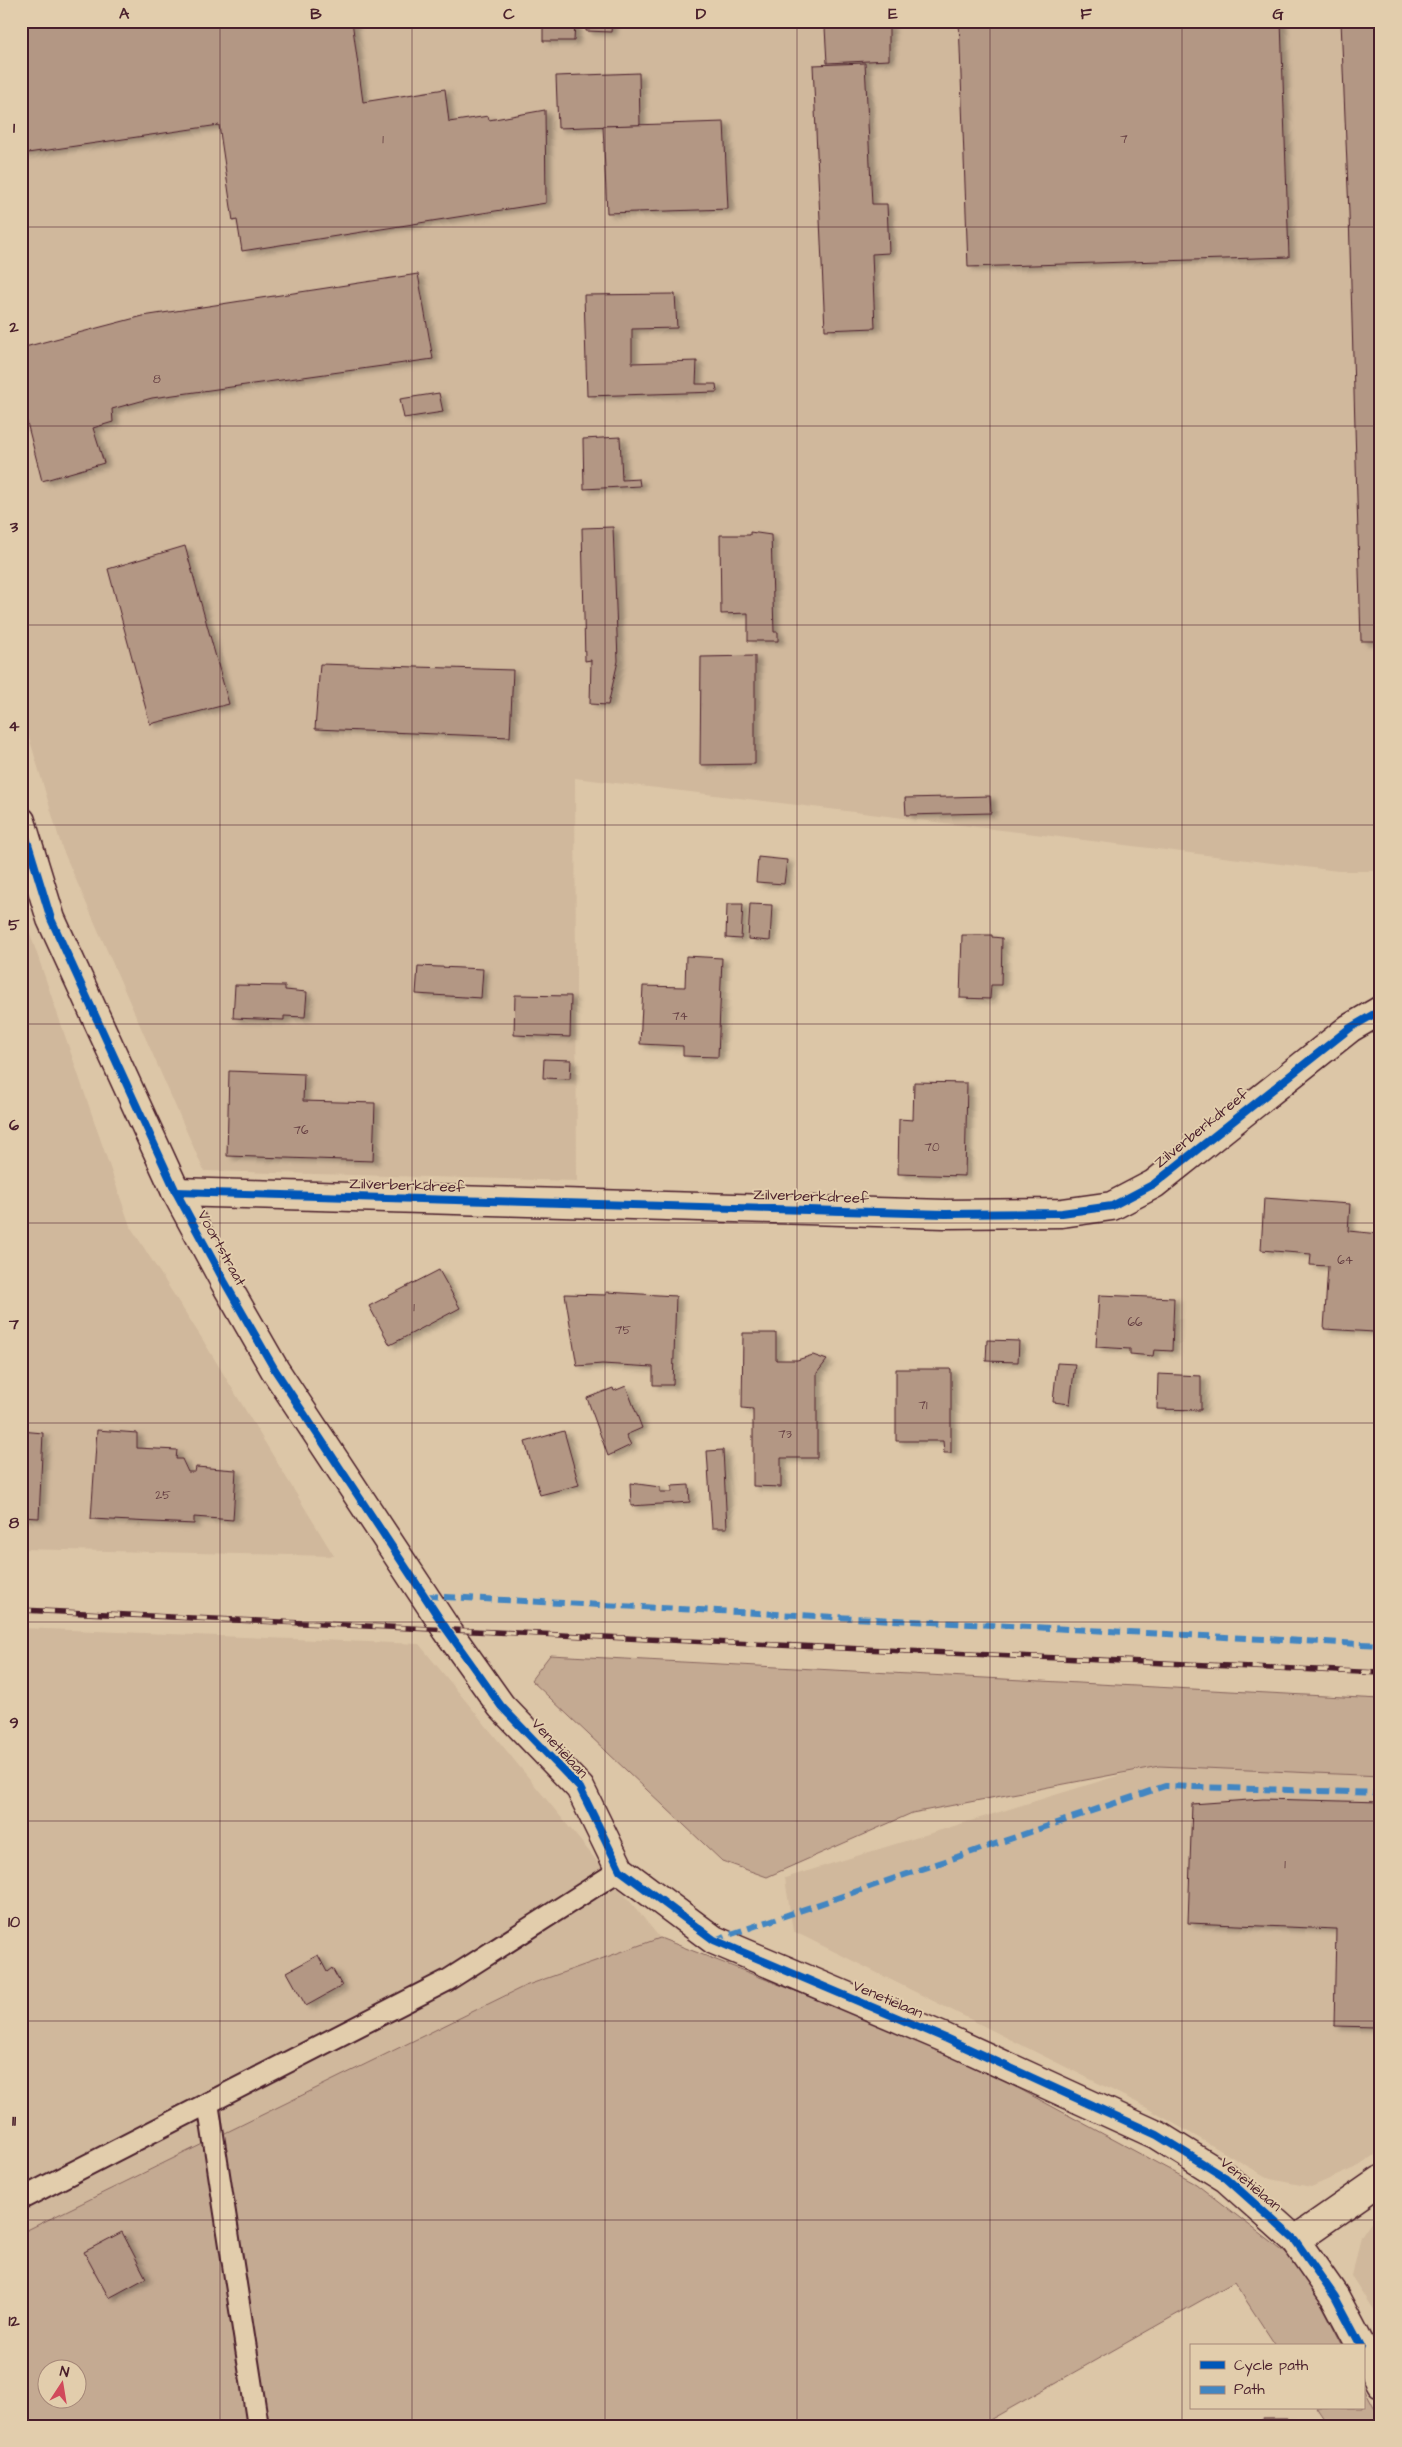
<svg xmlns="http://www.w3.org/2000/svg" width="1402" height="2447" font-family="'Architects Daughter',sans-serif">
<defs>
<filter id="shadow"><feDropShadow dx="5.5" dy="3" stdDeviation="2.5" flood-color="#0004"/></filter>
</defs>
<rect width="100%" height="100%" fill="#dcc6a7"/>
<filter id="ink" filterUnits="userSpaceOnUse"><feTurbulence type="fractalNoise" baseFrequency=".02" numOctaves="2"/><feDisplacementMap in="SourceGraphic" scale="10" xChannelSelector="R" yChannelSelector="G"/><feConvolveMatrix kernelMatrix="1 2 1 2 8 2 1 2 1" color-interpolation-filters="sRGB"/></filter>
<g filter="url(#ink)">
<!-- built -->
<g fill="#d0b89c">
<polygon points="21,21 1381,21 1381,871 1338,871 575,778 577,1181 204,1171 62,848 21,710"/>
<polygon points="21,907 130,1226 201,1337 334,1556 21,1549"/>
<polygon points="21,1628 419,1644 660,1938 525,1986 21,2233"/>
<polygon points="1156,1764 1381,1774 1381,2151 1359,2166 1311,2187 1270,2179 1140,2104 793,1931 785,1878"/>
<polygon points="1381,2207 1381,2322 1352,2277 1361,2236"/>
</g>
<!-- green -->
<g fill="#c4aa92" stroke="#87645e" fill-rule="evenodd">
<polygon points="550,1655 1381,1699 1381,1776 1159,1766 912,1813 767,1877 722,1861 531,1680"/>
<path d="M660,1938L951,2052L1196,2184L1302,2266L1343,2346H1276L1234,2282L979,2426H30L21,2404V2233L525,1986ZM48,2370H78V2400H48Z"/>
<polygon points="1363,2386 1381,2420 1381,2426 1329,2426 1317,2408 1363,2408"/>
</g>
<!-- building -->
<g fill="#b39784" stroke="#4a1f2b" filter="url(#shadow)">
<polygon points="21,21 352,21 363,102 445,89 449,122 488,116 489,120 545,110 546,203 242,251 237,220 233,221 219,125 21,154"/>
<polygon points="543,21 575,21 574,41 543,41"/>
<polygon points="586,21 612,21 611,32 586,31"/>
<polygon points="959,21 1281,21 1289,257 968,267"/>
<polygon points="1341,21 1381,21 1381,641 1361,641 1349,213"/>
<polygon points="889,24 889,60 827,63 825,28"/>
<polygon points="865,63 872,204 887,204 889,253 872,254 875,328 825,330 813,65"/>
<polygon points="639,73 640,125 558,128 556,76"/>
<polygon points="724,122 728,209 607,213 603,126"/>
<polygon points="418,274 433,359 152,398 112,409 113,422 93,428 104,463 42,481 21,399 21,348 143,316"/>
<polygon points="675,294 677,328 632,329 632,363 697,361 696,384 716,384 717,392 587,396 584,295"/>
<polygon points="439,393 443,412 404,418 400,399"/>
<polygon points="620,437 622,480 639,479 640,486 584,489 583,439"/>
<polygon points="613,527 618,661 608,705 590,704 591,660 585,661 582,528"/>
<polygon points="750,532 771,535 774,632 778,632 778,641 748,641 748,613 721,614 720,535 750,535"/>
<polygon points="185,546 229,704 150,724 108,569"/>
<polygon points="755,656 755,764 700,765 701,657"/>
<polygon points="320,664 513,670 510,737 315,729"/>
<polygon points="990,796 991,813 906,815 905,798"/>
<polygon points="758,857 787,860 784,884 756,882"/>
<polygon points="727,904 743,904 741,939 726,938"/>
<polygon points="750,904 772,905 770,941 748,939"/>
<polygon points="962,935 992,935 992,937 1002,938 1001,985 991,985 990,999 960,998"/>
<polygon points="686,956 722,958 718,1057 683,1056 683,1046 640,1044 643,986 685,987"/>
<polygon points="418,966 483,969 481,998 416,994"/>
<polygon points="235,985 285,986 285,990 307,992 305,1017 284,1016 284,1020 233,1018"/>
<polygon points="515,995 571,996 570,1037 514,1035"/>
<polygon points="544,1059 571,1060 570,1079 543,1078"/>
<polygon points="229,1071 304,1074 303,1101 375,1103 373,1161 227,1156"/>
<polygon points="914,1082 967,1083 965,1176 898,1174 899,1119 913,1120"/>
<polygon points="1264,1198 1350,1204 1348,1231 1381,1234 1381,1266 1374,1332 1324,1329 1328,1266 1310,1265 1311,1254 1261,1250"/>
<polygon points="439,1270 460,1308 390,1345 369,1306"/>
<polygon points="606,1292 676,1296 673,1385 653,1385 653,1367 602,1364 577,1366 565,1294 606,1295"/>
<polygon points="1099,1295 1174,1298 1172,1351 1154,1350 1153,1356 1130,1354 1130,1349 1096,1347"/>
<polygon points="743,1333 776,1333 776,1360 797,1360 813,1355 827,1360 817,1373 817,1458 781,1458 781,1487 753,1486 753,1409 742,1408"/>
<polygon points="987,1340 1019,1341 1018,1362 986,1361"/>
<polygon points="1057,1363 1075,1364 1070,1404 1053,1402"/>
<polygon points="896,1369 951,1369 951,1453 944,1453 943,1441 896,1441"/>
<polygon points="1158,1374 1201,1376 1201,1410 1157,1409"/>
<polygon points="626,1386 642,1428 626,1435 631,1445 608,1456 587,1398 613,1388 614,1391"/>
<polygon points="97,1430 137,1433 137,1448 177,1450 176,1459 182,1459 188,1472 195,1472 196,1467 236,1470 233,1520 194,1517 194,1524 91,1519"/>
<polygon points="21,1431 43,1433 39,1518 21,1517"/>
<polygon points="564,1431 579,1485 540,1495 525,1442"/>
<polygon points="723,1450 727,1528 712,1528 707,1451"/>
<polygon points="630,1483 660,1487 660,1492 672,1492 672,1486 689,1485 690,1502 631,1506"/>
<polygon points="1263,1799 1381,1802 1381,1929 1376,2027 1334,2026 1336,1929 1188,1923 1192,1804"/>
<polygon points="318,1955 327,1972 332,1968 342,1986 306,2006 287,1972"/>
<polygon points="122,2232 146,2278 109,2298 84,2252"/>
<polygon points="1263,2419 1288,2419 1293,2426 1254,2426"/>
</g>
<g fill="none" stroke-linecap="round" stroke-linejoin="round">
<!-- lane casing -->
<g stroke="#4a1f2b" stroke-width="24">
<g id="lane">
<polyline points="208,2103 258,2426"/>
<polyline points="21,2199 448,1980 620,1870"/>
</g>
</g>
<!-- street casing -->
<g stroke="#4a1f2b" stroke-width="31">
<g id="street">
<polyline points="21,821 51,919 176,1192 224,1281 275,1370 447,1630 501,1706 580,1788 620,1870 714,1940 945,2038 1157,2135 1226,2178 1295,2240 1335,2297 1361,2346"/>
<polyline points="176,1192 945,1214 1062,1213 1112,1206 1154,1184 1350,1028 1381,1010"/>
<polyline points="1295,2240 1381,2180"/>
<polyline points="1363,2350 1381,2383"/>
</g>
</g>
<!-- lane -->
<use href="#lane" stroke="#e2cdac" stroke-width="20"/>
<!-- street -->
<use href="#street" stroke="#e2cdac" stroke-width="28"/>
<!-- rail casing -->
<g stroke="#4a1f2b" stroke-width="5.5">
<polyline id="rail" points="21,1610 1381,1673"/>
</g>
<!-- rail -->
<use href="#rail" stroke="#e2cdac" stroke-width="4" stroke-dasharray="11" stroke-linecap="butt"/>
<!-- quiet -->
<g stroke="#4286c2" stroke-width="6" stroke-dasharray="12 6" stroke-linecap="butt">
<polyline points="426,1596 1381,1645"/>
<polyline points="714,1940 1165,1786 1381,1793"/>
</g>
<!-- cycleway casing -->
<g stroke="#e2cdac" stroke-width="11">
<g id="cycleway">
<polyline points="21,821 51,919 176,1192 224,1281 275,1370 447,1630 501,1706 580,1788 620,1870 714,1940 945,2038 1157,2135 1226,2178 1295,2240 1335,2297 1361,2346"/>
<polyline points="176,1192 945,1214 1062,1213 1112,1206 1154,1184 1350,1028 1381,1010"/>
</g>
</g>
<!-- cycleway -->
<use href="#cycleway" stroke="#0057b8" stroke-width="8"/>
</g>
</g>
<!-- grid -->
<path fill="none" stroke="#4a1f2b" stroke-width="1" stroke-opacity="0.55" d="M220,21V2426M412,21V2426M605,21V2426M797,21V2426M990,21V2426M1182,21V2426M21,227H1381M21,426H1381M21,625H1381M21,825H1381M21,1024H1381M21,1223H1381M21,1423H1381M21,1622H1381M21,1821H1381M21,2021H1381M21,2220H1381"/>
<g text-anchor="middle" stroke-width="4" stroke-linejoin="round" paint-order="stroke">
<!-- number labels -->
<g font-size="12" fill="#643d41">
<text x="383" y="143">1</text>
<text x="1124" y="143">7</text>
<text x="157" y="383">8</text>
<text x="680" y="1020">74</text>
<text x="301" y="1134">76</text>
<text x="932" y="1151">70</text>
<text x="1345" y="1264">64</text>
<text x="414" y="1311">1</text>
<text x="1135" y="1326">66</text>
<text x="623" y="1334">75</text>
<text x="923" y="1409">71</text>
<text x="785" y="1438">73</text>
<text x="163" y="1499">25</text>
<text x="1285" y="1868">1</text>
</g>
<!-- street labels -->
<g font-size="15" fill="#4a1f2b" stroke="#e2cdac">
<text transform="translate(1201 1128) rotate(-39)" y="5">Zilverberkdreef</text>
<text transform="translate(407 1185) rotate(2)" y="5">Zilverberkdreef</text>
<text transform="translate(811 1196) rotate(2)" y="5">Zilverberkdreef</text>
<text transform="translate(222 1248) rotate(61)" y="5">Voortstraat</text>
<text transform="translate(560 1748) rotate(47)" y="5">Venetiëlaan</text>
<text transform="translate(888 1999) rotate(23)" y="5">Venetiëlaan</text>
<text transform="translate(1251 2184) rotate(40)" y="5">Venetiëlaan</text>
</g>
</g>
<!-- margin -->
<rect width="1402" height="2447" fill="none" stroke="#e2cdac" stroke-width="55"/>
<!-- legend -->
<rect x="1190" y="2344" width="175" height="65" fill="#e2cdac" stroke="#a58778"/>
<rect x="1200" y="2361" width="25" height="8" fill="#0057b8" stroke="#a58778"/>
<text x="1234" y="2370" font-size="15" fill="#4a1f2b">Cycle path</text>
<rect x="1200" y="2386" width="25" height="8" fill="#4286c2" stroke="#a58778"/>
<text x="1234" y="2394" font-size="15" fill="#4a1f2b">Path</text>
<!-- north arrow -->
<g transform="translate(62 2384) rotate(12)"><circle r="24" fill="#e2cdac" stroke="#a58778"/>
<path d="M0-4L9 19L0 12L-9 19Z" fill="#d1495b"/>
<text y="-8" font-size="14" font-weight="bold" text-anchor="middle" fill="#4a1f2b">N</text>
</g>
<rect x="28" y="28" width="1346" height="2392" fill="none" stroke="#4a1f2b" stroke-width="2"/>
<g font-size="16" text-anchor="middle" font-weight="bold" fill="#4a1f2b">
<text x="124" y="19">A</text>
<text x="316" y="19">B</text>
<text x="509" y="19">C</text>
<text x="701" y="19">D</text>
<text x="893" y="19">E</text>
<text x="1086" y="19">F</text>
<text x="1278" y="19">G</text>
<text x="14" y="133">1</text>
<text x="14" y="332">2</text>
<text x="14" y="532">3</text>
<text x="14" y="731">4</text>
<text x="14" y="930">5</text>
<text x="14" y="1130">6</text>
<text x="14" y="1329">7</text>
<text x="14" y="1528">8</text>
<text x="14" y="1728">9</text>
<text x="14" y="1927">10</text>
<text x="14" y="2126">11</text>
<text x="14" y="2326">12</text>
</g>
</svg>
